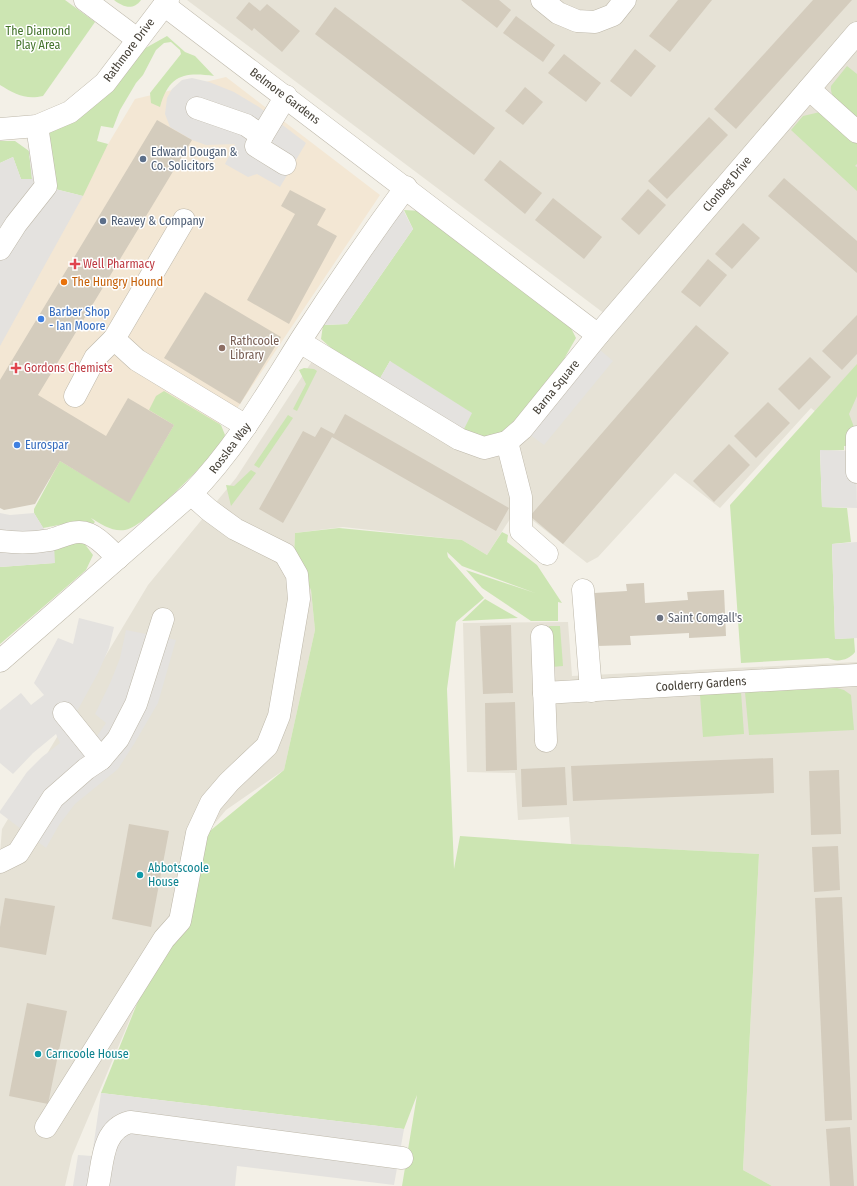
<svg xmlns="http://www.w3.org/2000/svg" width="857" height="1186" font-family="'Fira Sans Condensed',sans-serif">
<rect width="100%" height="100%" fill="#f3f0e7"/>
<!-- residential -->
<g fill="#e6e2d6">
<polygon points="187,0 857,0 857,446 811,408 720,508 675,473 598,557 587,563 517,508 487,555 462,540 343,527 295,533 294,557 311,590 315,630 284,770 226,810 205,835 163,941 72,1156 65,1186 0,1186 0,854 2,829 148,585 236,478 320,349 464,437 513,432 605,314"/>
<polygon points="568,622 572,676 857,662 857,1186 772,1186 743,1170 759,854 571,844 569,817 518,820 515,773 467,772 463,623"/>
</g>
<!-- commercial -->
<polygon fill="#f3e7d4" points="226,77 380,195 238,407 118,516 0,451 0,315 76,198 135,99"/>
<!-- green -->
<g fill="#cce5b2">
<path d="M0,0H65L95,22L43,96C25,100 15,94 0,85Z"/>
<path d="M114,0H141C133,11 123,7 114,0Z"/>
<path d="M167,36L185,52L195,56L214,76C184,72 169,75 160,107L151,103L150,93L181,54L180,50L171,42L164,43L156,50L143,75L136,83L120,110L113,128L101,126L97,141L108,144L83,196L55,189L46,122L142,50Z"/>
<path d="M847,66L857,74V118C847,110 829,100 831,86Z"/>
<polygon points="820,112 857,142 857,164 855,166 857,167 857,191 791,130 803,116"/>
<polygon points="0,141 15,141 29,151 32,179 21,179 13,157 0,163"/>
<polygon points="404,210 422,211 569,324 576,338 564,359 511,427 488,439 459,439 390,361 375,387 321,339 323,325 347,324 413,229"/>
<path d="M857,364V396L849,414L854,427L851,446H844V450L820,451L822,507L847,508L851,542L832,544L835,639L854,638L855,652C849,660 837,663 828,658L741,663L730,505Z"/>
<polygon points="304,368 314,369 317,371 297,411 293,409 306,384 299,370"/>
<path d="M164,391L221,425L225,435L221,446C204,463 145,527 125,530C112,532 101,524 91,518L95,522L93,524H64L43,528L34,513V509L60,461L129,502L174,425L149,410L156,396Z"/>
<polygon points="288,415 293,418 259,468 254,465"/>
<polygon points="251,470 256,473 231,506 226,485 234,486"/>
<polygon points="339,528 462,540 487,555 502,532 508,535 507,542 537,565 562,603 558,602 558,621 531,621 482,588 466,570 535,593 462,566 447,552 448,557 484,598 456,622 447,689 454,869 460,836 571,844 759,854 743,1170 772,1186 402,1186 417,1095 404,1129 101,1093 205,835 284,770 315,630 311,590 294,557 295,533"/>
<polygon points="70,540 84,543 93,555 86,570 0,644 0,567 54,563 54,545"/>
<polygon points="485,599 518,618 462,621"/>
<polygon points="549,626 560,626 563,666 552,667"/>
<polygon points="837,688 844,690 851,695 854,730 749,735 745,692"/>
<polygon points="741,692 744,734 703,737 700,695"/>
</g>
<!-- parking -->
<g fill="#e4e2df">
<polygon points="192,78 209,82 234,92 259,107 306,143 280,187 257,174 248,177 225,164 235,144 206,145 192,140 170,127 165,114 167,98 172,89 182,80"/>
<polygon points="26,127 55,189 83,196 0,346 0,163 13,157 21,179 32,179"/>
<polygon points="397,198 413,229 347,324 323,325"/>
<polygon points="592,343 613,361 544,445 522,429"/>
<polygon points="390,361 472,413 459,439 375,387"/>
<polygon points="820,450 856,451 857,508 822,507"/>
<polygon points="0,513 10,515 34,513 54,545 55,563 0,567"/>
<polygon points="857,542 857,638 835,639 832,544"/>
<polygon points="79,618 114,627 109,648 98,673 75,715 95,739 106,723 95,714 111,681 120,658 126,630 176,640 158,703 134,744 118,769 75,804 59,825 46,848 0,813 0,811 27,772 42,757 60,743 56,734 33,753 13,774 0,763 0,710 21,693 31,705 44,695 34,683 58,638 73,644"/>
<polygon points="101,1093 404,1129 394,1185 237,1166 235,1186 73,1186 78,1155 92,1156"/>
</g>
<!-- building -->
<g fill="#d4ccbd">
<polygon points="461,0 499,0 511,10 497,28"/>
<polygon points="678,0 712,0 670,52 649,36"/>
<polygon points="813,0 852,0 736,129 714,109"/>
<polygon points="249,2 260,11 267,4 300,31 282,52 254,28 252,31 236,18"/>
<polygon points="335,7 495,128 474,155 315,34"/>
<polygon points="516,16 555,45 543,62 503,33"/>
<polygon points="635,49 656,66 631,97 610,81"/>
<polygon points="564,54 601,83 586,102 548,73"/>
<polygon points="525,87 543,102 523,125 505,111"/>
<polygon points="709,117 728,135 667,199 648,181"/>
<polygon points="157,120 192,140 38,395 106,436 128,398 174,425 129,503 60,461 35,504 4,510 0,508 0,380"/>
<polygon points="500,160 542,193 525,214 484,180"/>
<polygon points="784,178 857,241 857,273 768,196"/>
<polygon points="648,189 666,205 639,235 621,219"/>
<polygon points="290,190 326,209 317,225 337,236 289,324 247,300 295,214 281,206"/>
<polygon points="553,198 602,237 584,259 535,220"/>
<polygon points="743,223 760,238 732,269 715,254"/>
<polygon points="708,259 727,275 700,307 681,292"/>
<polygon points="205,292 281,337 240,404 164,358"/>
<polygon points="857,315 857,354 842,370 822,351"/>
<polygon points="696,325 729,353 563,544 530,516"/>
<polygon points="810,357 831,377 799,410 778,389"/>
<polygon points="768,402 790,423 756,458 734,436"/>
<polygon points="345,414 509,508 496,531 332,437 283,523 259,509 303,431 315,437 321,427 334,434"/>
<polygon points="729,444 750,465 714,502 693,481"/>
<polygon points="644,583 645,603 688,600 687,592 724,590 726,636 689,638 689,633 630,636 631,645 597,646 594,593 627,591 626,584"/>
<polygon points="511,625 513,693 483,694 480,626"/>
<polygon points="515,702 517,770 486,771 485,703"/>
<polygon points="773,758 774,793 573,801 571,766"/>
<polygon points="565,767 567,805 522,807 521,769"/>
<polygon points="839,770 841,834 811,835 809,771"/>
<polygon points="129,824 169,831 151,927 112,919"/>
<polygon points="838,846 840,890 814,892 812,847"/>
<polygon points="842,897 852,1120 825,1121 815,898"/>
<polygon points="5,898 55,906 46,955 0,947 0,927"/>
<polygon points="27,1003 67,1011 48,1104 9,1096"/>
<polygon points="850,1127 854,1186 830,1186 826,1129"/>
</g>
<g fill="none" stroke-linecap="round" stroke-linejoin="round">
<!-- minor casing -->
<g stroke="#beb8aa" stroke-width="23">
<g id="minor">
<polyline points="85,0 137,39"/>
<polyline points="542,0 558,13 577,21 595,22 613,15 625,0"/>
<polyline points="164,5 598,335"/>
<polyline points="809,89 857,132"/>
<polyline points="197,108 246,125 262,136 286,96"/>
<polyline points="0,129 37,126 70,112 105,83 168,0"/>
<polyline points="262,136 256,146 285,164"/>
<polyline points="0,249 16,224 46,186 37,126"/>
<polyline points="114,339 137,360 246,426"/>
<polyline points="300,342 459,439 484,448 507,442 522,429 598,335 857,33"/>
<polyline points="75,396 95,358 114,339 184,220"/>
<polyline points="857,437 857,472"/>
<polyline points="507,442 521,497 521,531 547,554"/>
<path d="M0,541C16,543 34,543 50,540C63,537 75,528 89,534C101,539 109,550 118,558"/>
<polyline points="583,590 591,691"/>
<polyline points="542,636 546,741"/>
<path d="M0,661L191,494C236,448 268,392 302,338C335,287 370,236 406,187"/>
<polyline points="544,693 857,675"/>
<polyline points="64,713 101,759"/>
<polyline points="0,862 18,853 53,798 86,769 101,759 118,739 136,704 163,619"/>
<polyline points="46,1127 164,939 180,921 197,833 211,803 229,782 267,746 279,716 299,599 297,575 285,554 235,529 209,510 191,494"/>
<path d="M98,1186C103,1162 102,1129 130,1122L402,1158"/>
</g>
</g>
<!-- minor -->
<use href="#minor" stroke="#fff" stroke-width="22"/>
</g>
<!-- markers -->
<g fill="#5c6f8a" stroke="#fff" stroke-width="1.5">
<circle cx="143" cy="159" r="4"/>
<circle cx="103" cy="221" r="4"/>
</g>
<g fill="#e0444e" stroke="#fff" stroke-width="1.5">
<path d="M73 258h4v4h4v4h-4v4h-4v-4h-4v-4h4z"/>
<path d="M14 362h4v4h4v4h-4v4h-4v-4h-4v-4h4z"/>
</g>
<circle fill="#e8710a" stroke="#fff" stroke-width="1.5" cx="64" cy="282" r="4"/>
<g fill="#3f7fe0" stroke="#fff" stroke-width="1.5">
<circle cx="41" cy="319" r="4"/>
<circle cx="17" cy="445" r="4"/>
</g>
<circle fill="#8d6e63" stroke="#fff" stroke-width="1.5" cx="222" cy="348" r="4"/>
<circle fill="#6b7280" stroke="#fff" stroke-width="1.5" cx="660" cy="618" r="4"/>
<g fill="#0f9aa8" stroke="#fff" stroke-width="1.5">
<circle cx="140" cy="875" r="4"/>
<circle cx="38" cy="1054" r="4"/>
</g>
<g text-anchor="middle" stroke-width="3" stroke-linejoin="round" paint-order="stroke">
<!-- park labels -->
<g font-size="12" fill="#45742d" stroke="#fff">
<text x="38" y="35">The Diamond<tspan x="38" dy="14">Play Area</tspan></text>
</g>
<!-- street labels -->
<g font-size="12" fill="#454037" stroke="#fff">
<text transform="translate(129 50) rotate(-53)" y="4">Rathmore Drive</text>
<text transform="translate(285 96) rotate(37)" y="4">Belmore Gardens</text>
<text transform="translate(727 184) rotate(-50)" y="4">Clonbeg Drive</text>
<text transform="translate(556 387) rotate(-51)" y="4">Barna Square</text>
<text transform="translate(230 448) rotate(-53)" y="4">Rosslea Way</text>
<text transform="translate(701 684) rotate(-4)" y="4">Coolderry Gardens</text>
</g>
<!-- service labels -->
<g font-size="12" fill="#4e5e75" stroke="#fff" text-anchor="start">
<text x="151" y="156">Edward Dougan &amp;<tspan x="151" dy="14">Co. Solicitors</tspan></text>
<text x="111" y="225">Reavey &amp; Company</text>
</g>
<!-- health labels -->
<g font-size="12" fill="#be3a42" stroke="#fff" text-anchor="start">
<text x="83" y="268">Well Pharmacy</text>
<text x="24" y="372">Gordons Chemists</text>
</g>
<!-- food labels -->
<g font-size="12" fill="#c56008" stroke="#fff" text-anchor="start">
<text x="72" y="286">The Hungry Hound</text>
</g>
<!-- shop labels -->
<g font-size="12" fill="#366cbe" stroke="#fff" text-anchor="start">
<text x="49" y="316">Barber Shop<tspan x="49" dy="14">- Ian Moore</tspan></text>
<text x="25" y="449">Eurospar</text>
</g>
<!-- education labels -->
<g font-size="12" fill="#785e54" stroke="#fff" text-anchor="start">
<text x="230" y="345">Rathcoole<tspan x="230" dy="14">Library</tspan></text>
</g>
<!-- worship labels -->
<g font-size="12" fill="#5b616d" stroke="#fff" text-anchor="start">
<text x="668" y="622">Saint Comgall's</text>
</g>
<!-- culture labels -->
<g font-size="12" fill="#0d838f" stroke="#fff" text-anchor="start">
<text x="148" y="872">Abbotscoole<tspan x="148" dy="14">House</tspan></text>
<text x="46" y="1058">Carncoole House</text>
</g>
</g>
</svg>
